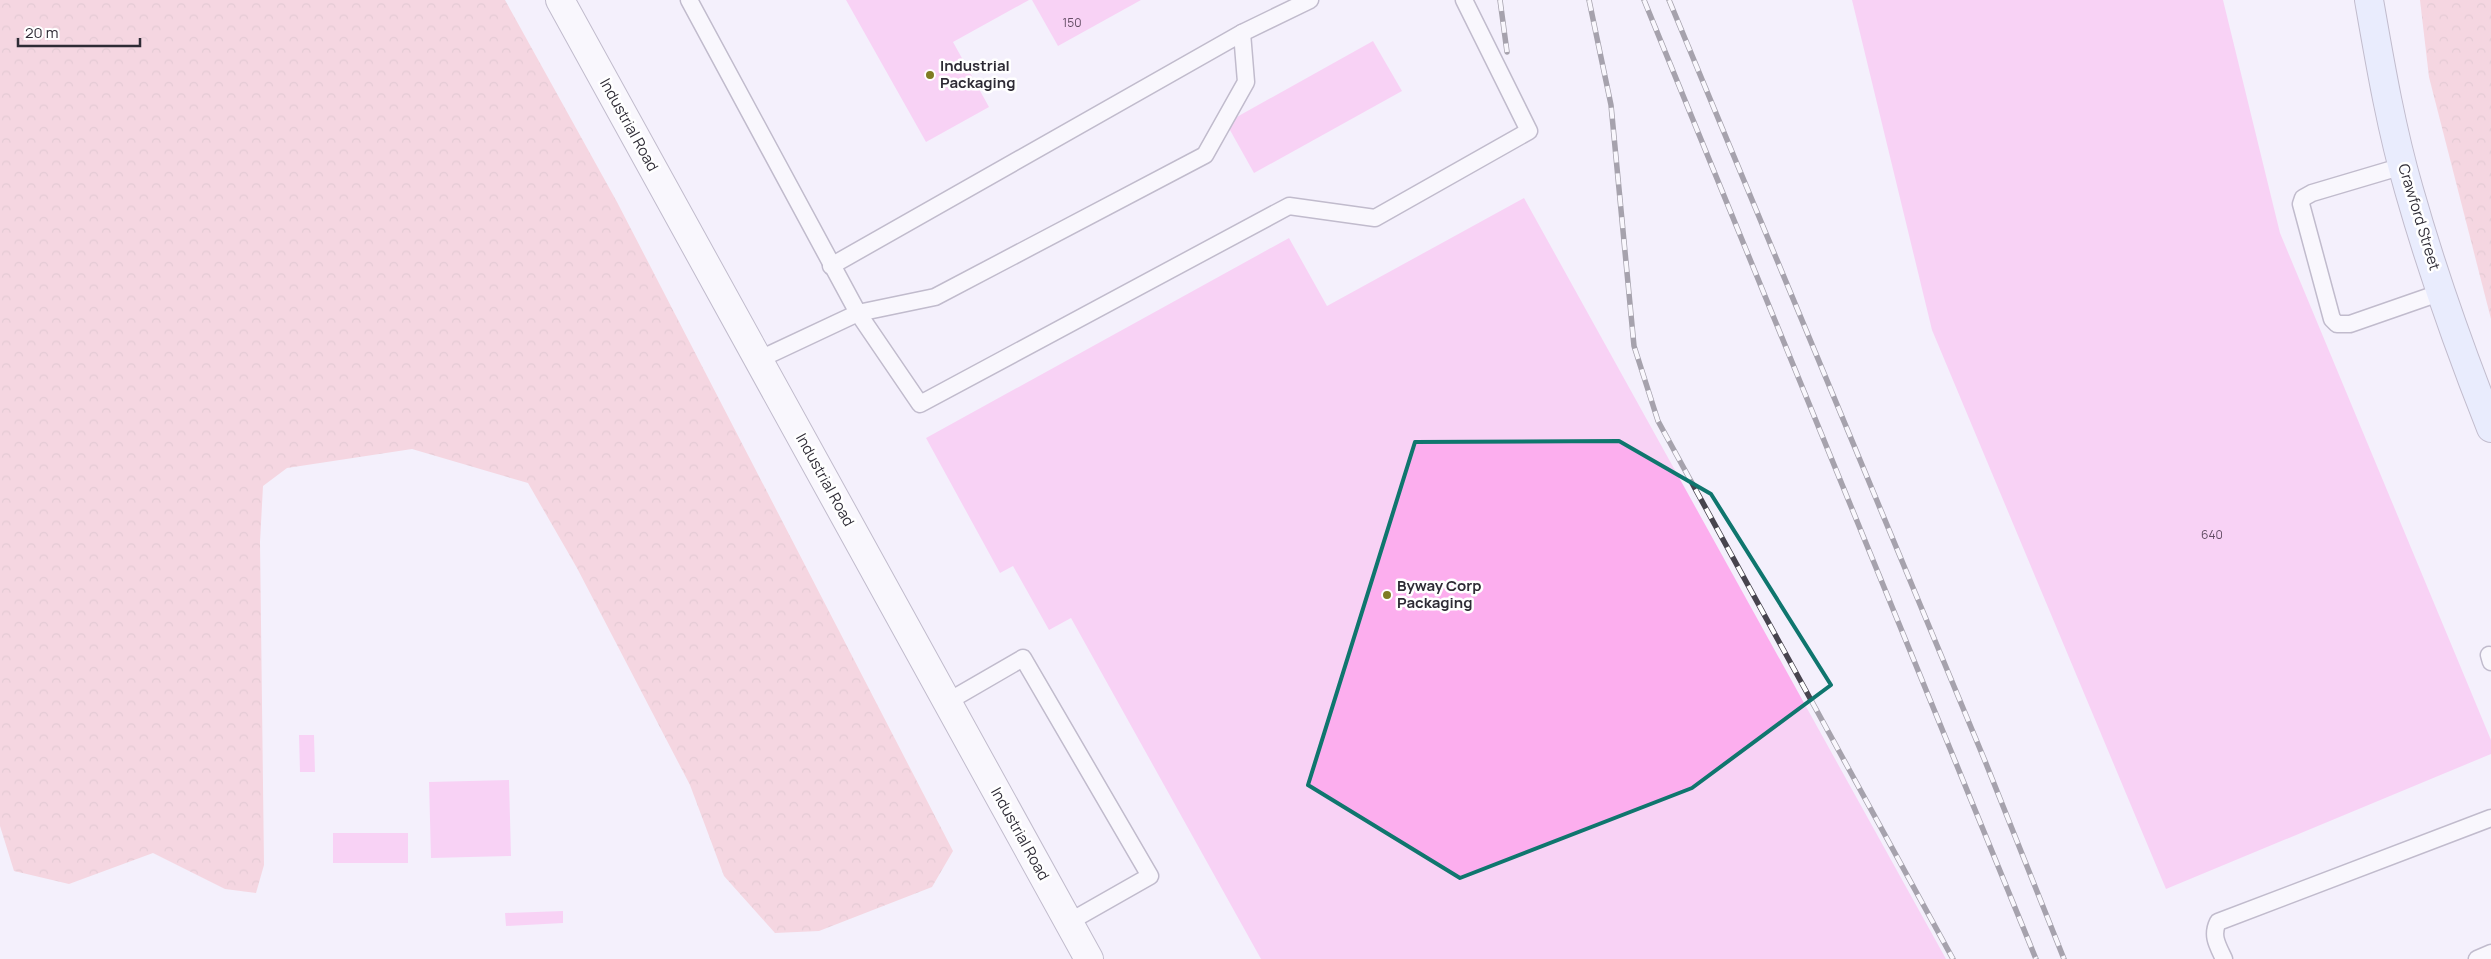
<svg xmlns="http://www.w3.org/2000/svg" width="2491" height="959" font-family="Manrope,sans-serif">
<defs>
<pattern id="forest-crowns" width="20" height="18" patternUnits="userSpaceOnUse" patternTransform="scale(1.25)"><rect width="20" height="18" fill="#f5b6c1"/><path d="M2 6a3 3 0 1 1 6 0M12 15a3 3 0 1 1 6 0" fill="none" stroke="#d29da6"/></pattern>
</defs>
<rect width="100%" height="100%" fill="#f4f0fc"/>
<!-- forest -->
<g fill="url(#forest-crowns)">
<polygon points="0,0 505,0 617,202 953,851 932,887 819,931 775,933 724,876 690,785 577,568 528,483 412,449 287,468 263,486 260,542 264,865 256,893 225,889 153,853 69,884 14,871 0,826"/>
<polygon points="2420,0 2491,0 2491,319 2429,77"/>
</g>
<!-- building -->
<g fill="#fcaeee">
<polygon points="846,0 1029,0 953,42 989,107 926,142"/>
<polygon points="1032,0 1141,0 1058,46"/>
<polygon points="1852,0 2223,0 2280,233 2491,740 2491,754 2166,889 1932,330"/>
<polygon points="1373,41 1402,91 1254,173 1226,123"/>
<polygon points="1524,198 1946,959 1261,959 1071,618 1049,630 1013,566 1000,573 926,438 1289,238 1327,306"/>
<polygon points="299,735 314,735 315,772 300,772"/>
<polygon points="509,780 511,856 431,858 429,782"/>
<rect x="333" y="833" width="75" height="30"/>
<polygon points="563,911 563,923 506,926 505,913"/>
</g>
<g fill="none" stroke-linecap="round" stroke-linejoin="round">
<!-- service casing -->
<g stroke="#837b94" stroke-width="19">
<g id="service">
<polyline points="689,0 858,313 758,360"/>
<polyline points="1242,33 1310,0"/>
<polyline points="2403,166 2312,193 2303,198 2301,204 2332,319 2337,324 2350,324 2442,292"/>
<polyline points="831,266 1242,33 1246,82 1205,155 935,297 858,313 920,404 1289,206 1375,218 1529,131 1464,0"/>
<polyline points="2489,655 2491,662"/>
<polyline points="947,702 1023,658 1150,876 1069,922"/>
<path d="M2224,959C2218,946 2211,936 2218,922L2491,818"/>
<polyline points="2477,959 2491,953"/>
</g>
</g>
<!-- tertiary casing -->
<g stroke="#837b94" stroke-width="30">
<polyline id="tertiary" points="560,0 1089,959"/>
</g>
<!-- secondary casing -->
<g stroke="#837b94" stroke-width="30">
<path id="secondary" d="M2369,0C2380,63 2391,128 2409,190C2432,271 2460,350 2491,428"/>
</g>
<!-- service -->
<use href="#service" stroke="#fff" stroke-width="16"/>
<!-- tertiary -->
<use href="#tertiary" stroke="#fff" stroke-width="28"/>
<!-- secondary -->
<use href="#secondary" stroke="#dce6fe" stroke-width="28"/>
<!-- rail casing -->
<g stroke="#47444e" stroke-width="5.5">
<g id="rail">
<polyline points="1500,0 1507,52"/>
<polyline points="1589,0 1611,105 1634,346 1658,421 1953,959"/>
<polyline points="1644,0 2036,959"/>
<polyline points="1669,0 1985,761 2064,959"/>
</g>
</g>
<!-- rail -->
<use href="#rail" stroke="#fff" stroke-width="4" stroke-dasharray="11" stroke-linecap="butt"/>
</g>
<!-- marked area -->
<path d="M0 0H2491V959H0ZM1619,441L1711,494L1831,685L1692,788L1460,878L1308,785L1415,442Z" fill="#f4f0fc" fill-opacity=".55" fill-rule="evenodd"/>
<path fill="none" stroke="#0f766e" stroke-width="4" stroke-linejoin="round" d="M1619,441L1711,494L1831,685L1692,788L1460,878L1308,785L1415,442Z"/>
<!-- markers -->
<g fill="#7f7c23" stroke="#fff" stroke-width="2">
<circle cx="930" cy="75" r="5"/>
<circle cx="1387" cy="595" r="5"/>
</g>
<g text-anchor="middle" stroke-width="5" stroke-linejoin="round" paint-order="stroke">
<!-- number labels -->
<g font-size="12" fill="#624c63">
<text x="1072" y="27">150</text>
<text x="2212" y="539">640</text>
</g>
<!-- poi labels -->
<g font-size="15" font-weight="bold" fill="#2e2b35" stroke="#fff" text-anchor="start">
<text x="940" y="71">Industrial<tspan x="940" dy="17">Packaging</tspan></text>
<text x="1397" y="591">Byway Corp<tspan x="1397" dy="17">Packaging</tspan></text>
</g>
<!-- street labels -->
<g font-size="15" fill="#2e2b35" stroke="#fff">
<text transform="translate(629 125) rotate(61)" y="5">Industrial Road</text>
<text transform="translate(2419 217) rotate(73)" y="5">Crawford Street</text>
<text transform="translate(825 480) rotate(61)" y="5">Industrial Road</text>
<text transform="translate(1020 834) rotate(61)" y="5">Industrial Road</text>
</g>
</g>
<!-- scale -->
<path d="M18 38v8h122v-8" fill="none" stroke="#2e2b35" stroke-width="2.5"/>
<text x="25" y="38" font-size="15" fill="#2e2b35" stroke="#ffffff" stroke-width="4" paint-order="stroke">20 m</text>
</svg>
